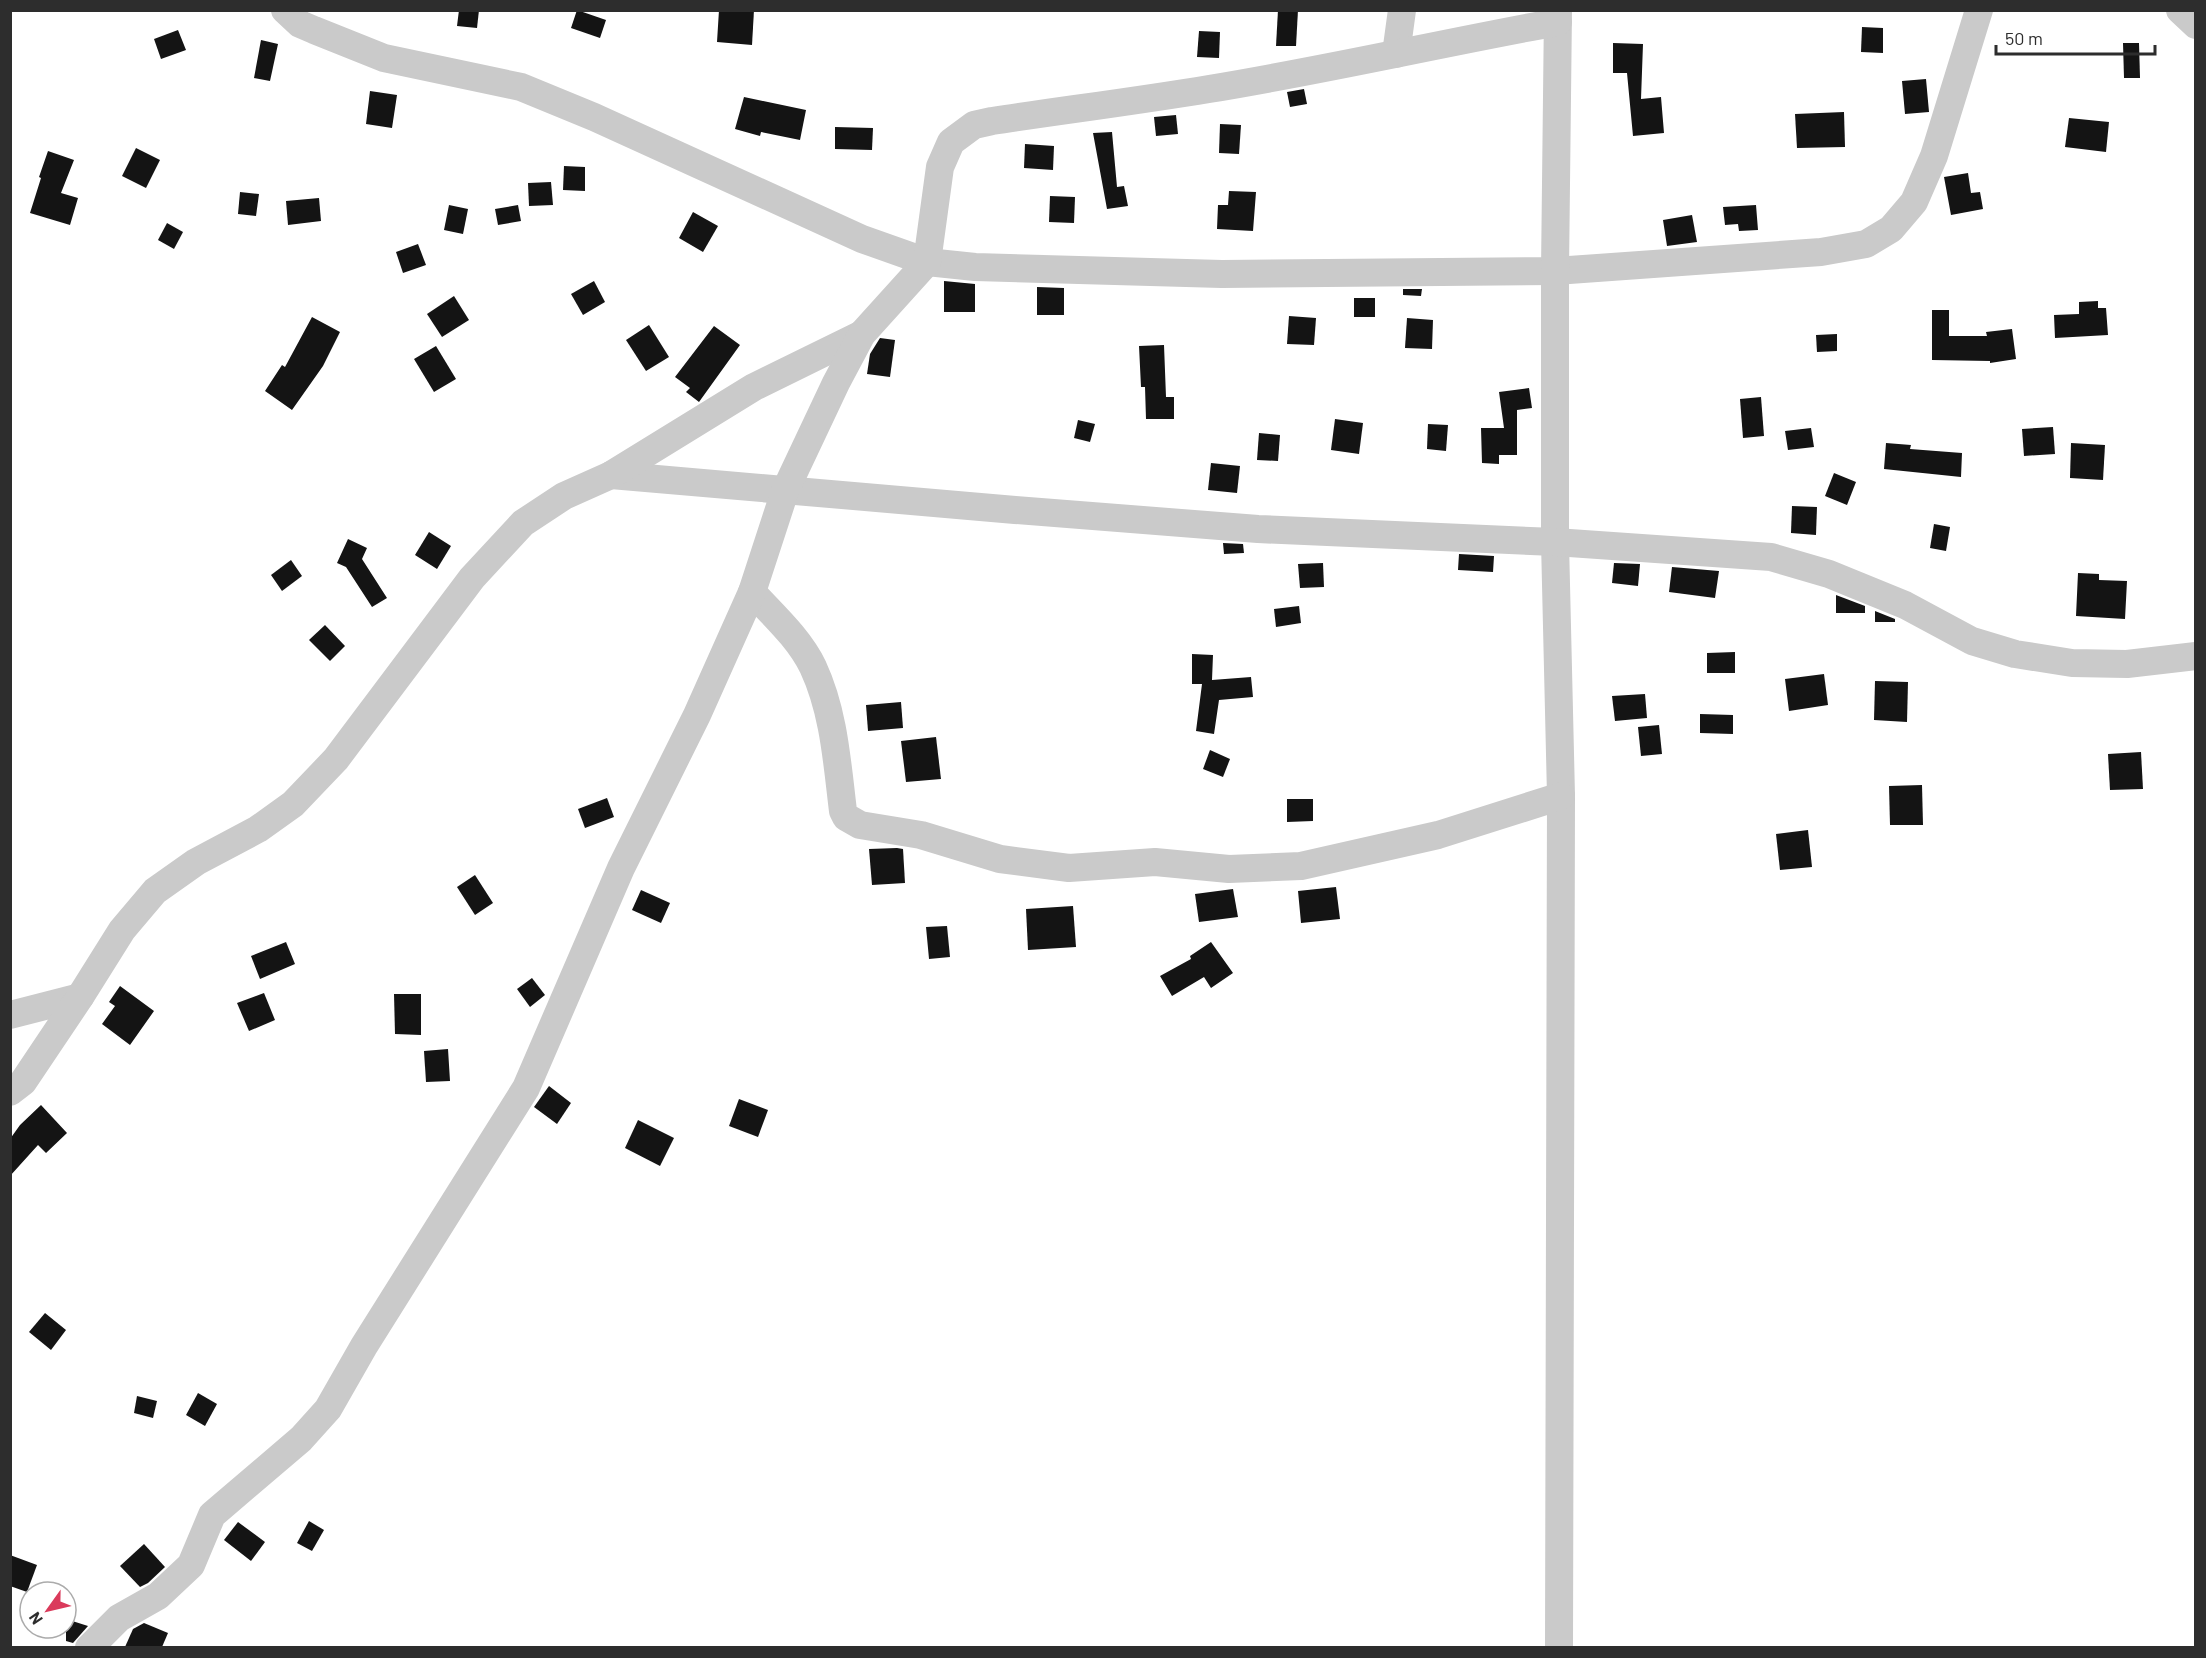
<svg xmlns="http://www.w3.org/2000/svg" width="2206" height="1658" font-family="Barlow,sans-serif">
<rect width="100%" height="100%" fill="#fff"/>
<!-- building -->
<g fill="#141414">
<polygon points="459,10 479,10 477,28 457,26"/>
<polygon points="577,10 606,20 600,38 571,28"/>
<polygon points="719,10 754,10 752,45 717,42"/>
<polygon points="1278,10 1298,10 1296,46 1276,46"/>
<polygon points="1862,27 1883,28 1883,53 1861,52"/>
<polygon points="178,30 186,50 161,59 154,39"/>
<polygon points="1199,31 1220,32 1219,58 1197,57"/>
<polygon points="261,40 278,44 270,81 254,78"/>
<polygon points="1613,43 1643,44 1641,99 1661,97 1664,133 1633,136 1627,73 1613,73"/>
<polygon points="2123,43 2139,43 2140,78 2124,78"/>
<polygon points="1926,79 1929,112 1905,114 1902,81"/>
<polygon points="1304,89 1307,104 1290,107 1287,92"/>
<polygon points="370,91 397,95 392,128 366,124"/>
<polygon points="744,97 806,110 800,140 761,132 760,136 735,129"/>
<polygon points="1844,112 1845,147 1797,148 1795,114"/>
<polygon points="1176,115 1178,134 1156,136 1154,117"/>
<polygon points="2069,118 2109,122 2106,152 2065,147"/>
<polygon points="1220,124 1241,125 1239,154 1219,153"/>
<polygon points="835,127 873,128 872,150 835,149"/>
<polygon points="1112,132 1117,187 1124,186 1128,206 1107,209 1093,133"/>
<polygon points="1025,144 1054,146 1053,170 1024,168"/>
<polygon points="136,148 160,160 146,188 122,176"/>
<polygon points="48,151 74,160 61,193 78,198 70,225 30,213 41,178 39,177"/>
<polygon points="564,166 585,167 585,191 563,190"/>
<polygon points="1968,173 1971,193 1980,192 1983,209 1951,215 1944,177"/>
<polygon points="551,182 553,205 529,206 528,183"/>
<polygon points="1229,191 1256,192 1253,231 1217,229 1218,205 1228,205"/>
<polygon points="240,192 259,194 256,216 238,214"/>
<polygon points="1050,196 1075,197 1074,223 1049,222"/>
<polygon points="319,198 321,221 288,225 286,201"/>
<polygon points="449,205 468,209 463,234 444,230"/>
<polygon points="518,205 521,221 498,225 495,209"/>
<polygon points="1756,205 1758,230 1739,231 1738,224 1725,225 1723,207"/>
<polygon points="693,212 718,226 703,252 679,238"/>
<polygon points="1692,215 1697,242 1667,246 1663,220"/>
<polygon points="167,223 183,232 174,249 158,240"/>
<polygon points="418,244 426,265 403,273 396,252"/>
<polygon points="594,281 605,302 583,315 571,294"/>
<polygon points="944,281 975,284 975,312 944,312"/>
<polygon points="1037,287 1064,288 1064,315 1037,315"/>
<polygon points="1403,289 1422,289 1421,296 1403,295"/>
<polygon points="454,296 469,320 442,337 427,314"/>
<rect x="1354" y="298" width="21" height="19"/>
<polygon points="2098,301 2098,308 2106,308 2108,335 2055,338 2054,315 2079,314 2079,302"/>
<polygon points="1932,310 1949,310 1949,336 1987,336 1986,332 2012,329 2016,359 1990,363 1990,361 1932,360"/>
<polygon points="1289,316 1316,318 1314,345 1287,344"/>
<polygon points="312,317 340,332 323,366 292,410 265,391 282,365 285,367"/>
<polygon points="1407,318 1433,320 1432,349 1405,348"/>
<polygon points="649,325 669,357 646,371 626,340"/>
<polygon points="714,326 740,345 699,402 686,392 690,388 675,377"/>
<polygon points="1837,334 1837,351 1817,352 1816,335"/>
<polygon points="880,338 895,340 890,377 867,374 870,354"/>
<polygon points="1164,345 1166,397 1174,397 1174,419 1146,419 1145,387 1141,387 1139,346"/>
<polygon points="436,346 456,379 434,392 414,359"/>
<polygon points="1529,388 1532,408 1517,410 1517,455 1499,455 1499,464 1482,463 1481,428 1504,428 1499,392"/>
<polygon points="1761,397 1764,436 1743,438 1740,399"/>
<polygon points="1335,419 1363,423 1359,454 1331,450"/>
<polygon points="1078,420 1095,424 1090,442 1074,438"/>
<polygon points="1428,424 1448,425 1446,451 1427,449"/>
<polygon points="2053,427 2055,454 2024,456 2022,429"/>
<polygon points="1811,428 1814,447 1788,450 1785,431"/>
<polygon points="1259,433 1280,435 1278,461 1257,460"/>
<polygon points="1886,443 1911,445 1910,449 1962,453 1961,477 1884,469"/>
<polygon points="2071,443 2105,445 2103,480 2070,478"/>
<polygon points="1211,463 1240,466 1237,493 1208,490"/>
<polygon points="1834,473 1856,482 1847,505 1825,496"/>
<polygon points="1792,506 1817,507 1816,535 1791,533"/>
<polygon points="1934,524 1950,527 1946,551 1930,548"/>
<polygon points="429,532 451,546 437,569 415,555"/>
<polygon points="348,539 367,548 362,559 387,598 372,607 346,567 337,563"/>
<polygon points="1223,543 1243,544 1244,553 1224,554"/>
<polygon points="1459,554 1494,556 1493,572 1458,570"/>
<polygon points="291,560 302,576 282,591 271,575"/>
<polygon points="1323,563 1324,587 1300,588 1298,564"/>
<polygon points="1614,563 1640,564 1638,586 1612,583"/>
<polygon points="1672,567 1719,571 1715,598 1669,592"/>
<polygon points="2078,573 2099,574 2099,580 2127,581 2125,619 2076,616"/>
<polygon points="1836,595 1865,606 1865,613 1836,613"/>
<polygon points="1299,606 1301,623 1276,627 1274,609"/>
<polygon points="1875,611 1895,619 1895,622 1875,622"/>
<polygon points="325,625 345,646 330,661 309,640"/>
<polygon points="1735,652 1735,673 1707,673 1707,653"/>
<polygon points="1192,654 1213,655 1212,680 1251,677 1253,697 1219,700 1214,734 1196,731 1202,684 1192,684"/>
<polygon points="1824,674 1828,705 1789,711 1785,679"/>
<polygon points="1875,681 1908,682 1907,722 1874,720"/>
<polygon points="1645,694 1647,718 1615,721 1612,696"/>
<polygon points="901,702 903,728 868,731 866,705"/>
<polygon points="1700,714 1733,715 1733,734 1700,733"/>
<polygon points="1659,725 1662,754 1641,756 1638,727"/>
<polygon points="936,737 941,779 906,782 901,741"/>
<polygon points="1210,750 1230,759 1223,777 1203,769"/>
<polygon points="2141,752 2143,789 2110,790 2108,754"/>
<polygon points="1922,785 1923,825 1890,825 1889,786"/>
<polygon points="607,798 614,817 585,828 578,809"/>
<polygon points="1287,799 1313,799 1313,821 1287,822"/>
<polygon points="1808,830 1812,867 1780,870 1776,834"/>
<polygon points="897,848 903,849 905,883 872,885 869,849"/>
<polygon points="475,875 493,903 475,915 457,887"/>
<polygon points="1336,887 1340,919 1301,923 1298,891"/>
<polygon points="1233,889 1238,917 1199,922 1195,894"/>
<polygon points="641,890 670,903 661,923 632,910"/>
<polygon points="1073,906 1076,947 1028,950 1026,909"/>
<polygon points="947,926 950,957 929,959 926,927"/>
<polygon points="286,942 295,964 260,979 251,956"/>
<polygon points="1211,942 1233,973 1211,988 1204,977 1172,996 1160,976 1191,959 1190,956"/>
<polygon points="532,978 545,995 530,1007 517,989"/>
<polygon points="120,986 154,1011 130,1045 102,1024 115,1006 109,1002"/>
<polygon points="264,993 275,1020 249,1031 237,1003"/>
<polygon points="394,994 421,994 421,1035 395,1034"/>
<polygon points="448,1049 450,1081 426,1082 424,1051"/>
<polygon points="549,1086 571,1103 557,1124 534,1107"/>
<polygon points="739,1099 768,1110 758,1137 729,1126"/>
<polygon points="41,1105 67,1133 46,1153 38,1145 10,1176 10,1139 20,1125"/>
<polygon points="638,1120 674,1138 660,1166 625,1148"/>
<polygon points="45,1313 66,1330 51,1350 29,1332"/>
<polygon points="198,1393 217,1404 205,1426 186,1415"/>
<polygon points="137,1396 157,1401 153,1418 134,1413"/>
<polygon points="309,1521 324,1530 312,1551 297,1543"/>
<polygon points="238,1522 265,1542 251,1561 224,1540"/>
<polygon points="144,1544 165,1567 148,1583 140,1587 120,1566"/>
<polygon points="10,1555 37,1565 27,1592 10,1586"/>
<polygon points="66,1619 88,1626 73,1643 66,1641"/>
<polygon points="144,1623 168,1633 162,1647 125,1647 133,1629"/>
</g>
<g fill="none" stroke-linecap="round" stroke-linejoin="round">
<!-- minor -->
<g stroke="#cacaca" stroke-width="28">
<polyline points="285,10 300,24 314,30 384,58 521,87 594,117 862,239 927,262 975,267 1222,274 1555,271 1821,252 1866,244 1891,229 1914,202 1934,156 1979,10"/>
<polyline points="1558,10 1555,271 1555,542 1561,796 1559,1648"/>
<polyline points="2180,10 2196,25"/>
<polyline points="1396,54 1402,10"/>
<polyline points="611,475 1015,510 1258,529 1555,542 1771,557 1829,574 1905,605 1972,641 2015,654 2072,663 2127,664 2196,656"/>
<path d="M752,592C773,615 799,638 813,667C834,712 837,762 843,811L846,817L860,825L921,835L1000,859L1069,868L1155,862L1229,869L1301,866L1438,835L1561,796"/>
<polyline points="10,1015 80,997"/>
<polyline points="10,1092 23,1082 80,997 122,930 155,891 196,862 258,829 293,804 336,759 472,578 523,523 564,496 611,475 754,387 862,334"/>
<path d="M89,1648L119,1618L158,1596L191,1565L212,1515L301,1439L328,1409L364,1346L526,1088L621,868L697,715L752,592L785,491L836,383L862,334L927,262L940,167L951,142L974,125L992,121C1065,110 1137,101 1209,89C1326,70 1442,43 1558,22"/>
</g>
</g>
<!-- border -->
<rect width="2206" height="1658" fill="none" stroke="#2d2d2d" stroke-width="24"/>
<!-- north arrow -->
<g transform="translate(48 1610) rotate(236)"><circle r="28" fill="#ffffff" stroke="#ababab" stroke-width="1.5"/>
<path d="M0-4.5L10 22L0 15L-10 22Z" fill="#da3a5b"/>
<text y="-9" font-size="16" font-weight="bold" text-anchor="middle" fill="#2d2d2d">N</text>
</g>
<!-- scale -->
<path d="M1996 45v9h159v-9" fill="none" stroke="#2d2d2d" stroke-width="3"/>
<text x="2005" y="45" font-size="18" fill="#2d2d2d" stroke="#ffffff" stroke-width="4.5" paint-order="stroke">50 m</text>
</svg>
